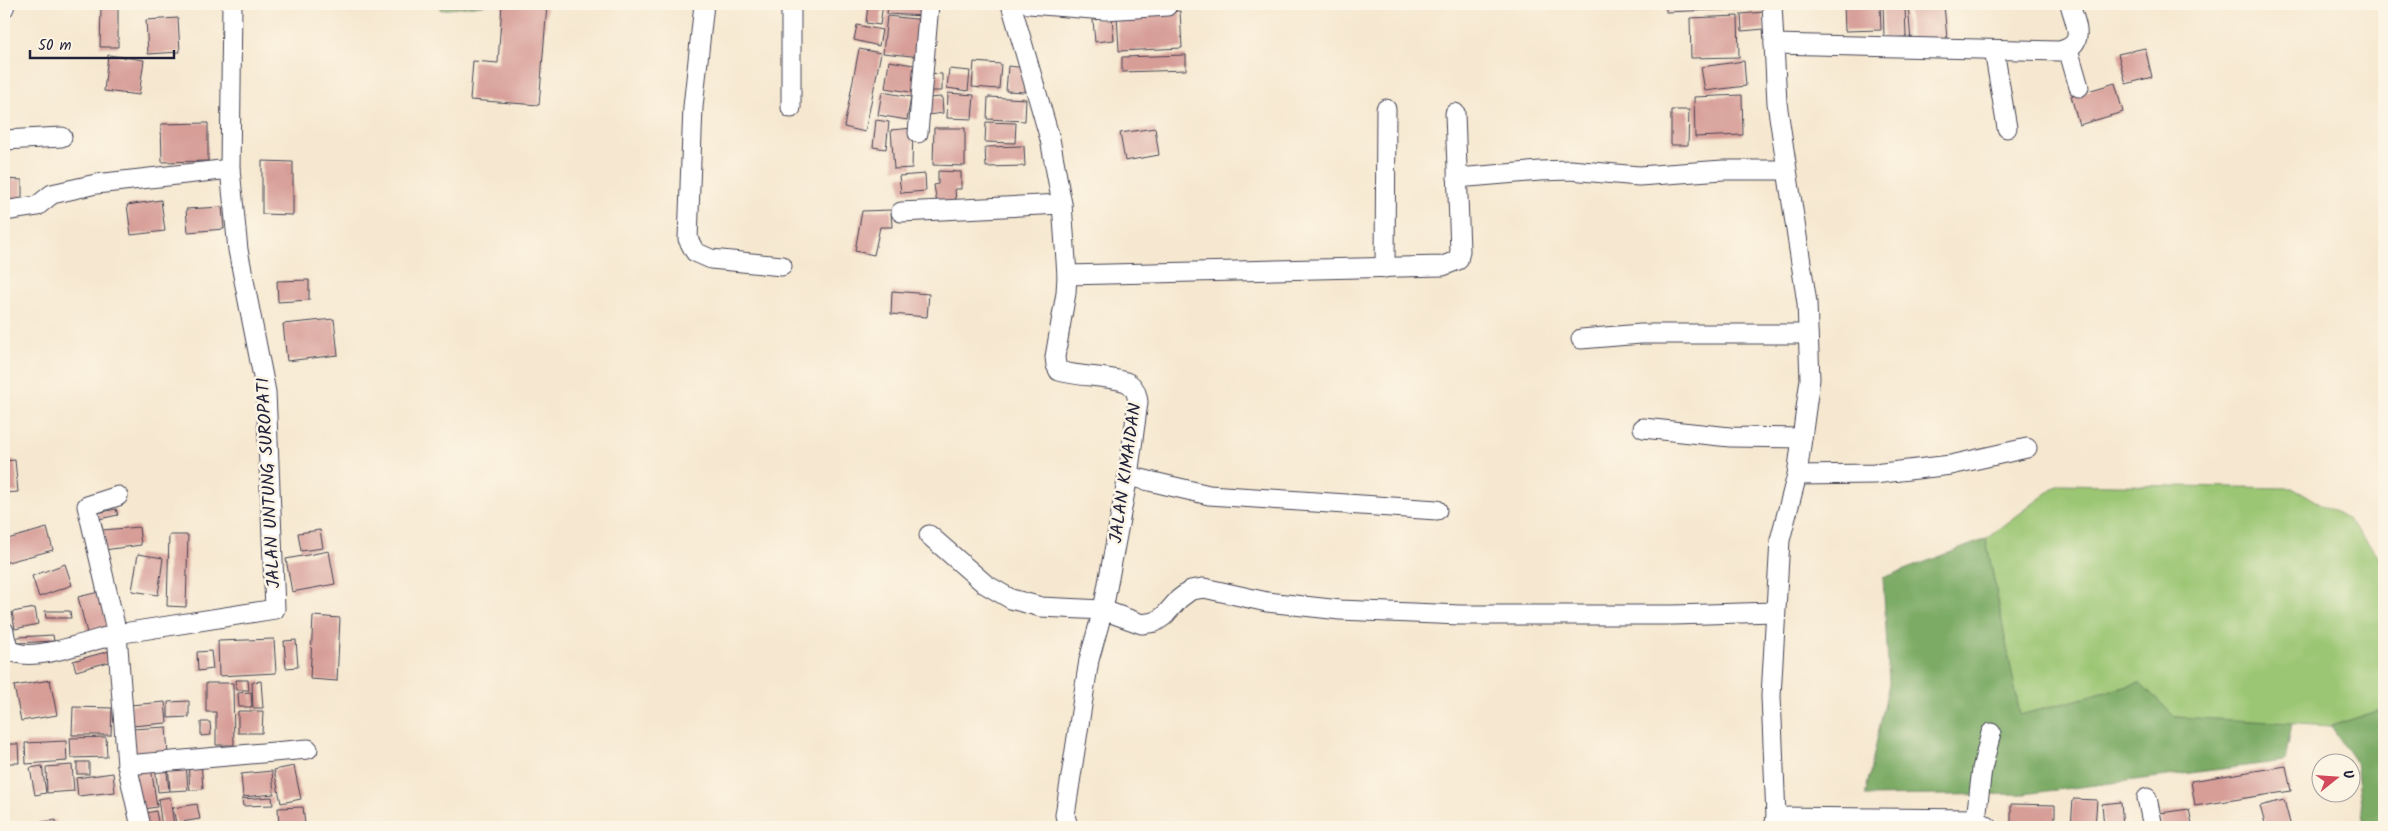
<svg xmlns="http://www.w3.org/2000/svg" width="2388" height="831" font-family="Kalam,sans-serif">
<rect width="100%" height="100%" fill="#fcf5e5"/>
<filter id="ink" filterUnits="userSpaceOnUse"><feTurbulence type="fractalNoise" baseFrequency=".02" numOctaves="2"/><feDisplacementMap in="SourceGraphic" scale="10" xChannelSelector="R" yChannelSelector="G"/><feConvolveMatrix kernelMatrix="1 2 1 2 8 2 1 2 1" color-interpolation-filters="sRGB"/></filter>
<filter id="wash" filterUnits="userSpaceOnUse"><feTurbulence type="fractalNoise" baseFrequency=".0096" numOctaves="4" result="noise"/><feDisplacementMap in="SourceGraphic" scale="20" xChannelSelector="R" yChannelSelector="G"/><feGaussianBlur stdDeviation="1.12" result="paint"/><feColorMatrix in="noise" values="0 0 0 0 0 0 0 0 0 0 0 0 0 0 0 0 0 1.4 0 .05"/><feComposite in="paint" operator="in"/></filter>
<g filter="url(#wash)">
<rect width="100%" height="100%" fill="#f6e8d0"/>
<!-- green -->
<polygon fill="#9bc673" stroke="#5e7457" points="2059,484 2292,488 2346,518 2384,562 2384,709 2331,726 2175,717 2140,683 2020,715 1986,539"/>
<!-- forest -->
<g fill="#7cab65" stroke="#4f6650">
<polygon points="440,4 489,4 441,10"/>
<polygon points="1986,539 2020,715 2140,683 2175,717 2292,723 2285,761 2024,794 1865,796 1889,683 1883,578"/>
<polygon points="2384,709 2384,827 2364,827 2356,763 2331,726"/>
</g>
<g id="blocks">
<!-- building -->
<g fill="#d79e98">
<polygon points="502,4 547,5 539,105 470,100 473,61 498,63"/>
<polygon points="868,4 883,4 880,25 866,23"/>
<polygon points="888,4 925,4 925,16 887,14"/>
<polygon points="1666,4 1761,4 1761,8 1666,12"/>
<polygon points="1844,4 1880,4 1881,30 1845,31"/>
<polygon points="1883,4 1905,4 1906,37 1884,38"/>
<polygon points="1908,4 1944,4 1947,39 1911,42"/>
<polygon points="101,7 118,8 118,47 100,47"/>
<polygon points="1180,11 1182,48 1119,51 1117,14"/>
<polygon points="1763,12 1764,29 1742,31 1741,14"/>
<polygon points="887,16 925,20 921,57 883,53"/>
<polygon points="1738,16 1739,57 1691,58 1690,18"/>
<polygon points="178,18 180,52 148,54 146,20"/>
<polygon points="1112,18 1114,40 1095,42 1093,20"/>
<polygon points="857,25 882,30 879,46 854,40"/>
<polygon points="2145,48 2152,77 2126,84 2118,54"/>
<polygon points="859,49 881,53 865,132 844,127"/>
<polygon points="108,55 144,60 139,95 104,91"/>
<polygon points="1186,55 1186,70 1122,72 1122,57"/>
<polygon points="889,61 920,66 916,93 885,88"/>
<polygon points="1744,61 1746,86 1705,91 1701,67"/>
<polygon points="974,62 1001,64 999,89 972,87"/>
<polygon points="1008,66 1027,68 1025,92 1006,91"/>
<polygon points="949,69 970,71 968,91 947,88"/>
<polygon points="927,73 942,74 942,91 927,91"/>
<polygon points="2115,83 2123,112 2079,125 2071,96"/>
<polygon points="882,92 911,97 907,120 878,115"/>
<polygon points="948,93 974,95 972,119 947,118"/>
<polygon points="1742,95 1743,135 1695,137 1694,97"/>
<polygon points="942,97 943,113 928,115 927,98"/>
<polygon points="988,97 1026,99 1025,121 987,119"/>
<polygon points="1671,110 1689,110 1688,145 1671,145"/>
<polygon points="876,120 889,122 886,149 873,147"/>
<polygon points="986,122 1016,123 1015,143 985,142"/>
<polygon points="208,123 208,161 162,162 161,124"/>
<polygon points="913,128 912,168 894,169 891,130"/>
<polygon points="934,128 965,128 965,166 933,165"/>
<polygon points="1155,128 1159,155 1125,161 1120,133"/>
<polygon points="1024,146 1025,166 986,167 985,147"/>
<polygon points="262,161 293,162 293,215 262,214"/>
<polygon points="938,171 961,172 961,189 955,189 956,202 937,204 934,185 938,184"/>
<polygon points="925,174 926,191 901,193 899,176"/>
<polygon points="4,179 22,180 22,206 4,206"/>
<polygon points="161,200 165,231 131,235 127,205"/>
<polygon points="222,207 224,229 188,232 186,209"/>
<polygon points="891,210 892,227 880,227 874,255 855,251 862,211"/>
<polygon points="309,280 309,300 278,302 277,281"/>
<polygon points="892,291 929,294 927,317 891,314"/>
<polygon points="334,319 338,355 287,361 283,324"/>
<polygon points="15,460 18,492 4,493 4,461"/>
<polygon points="116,509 118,515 99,519 98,513"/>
<polygon points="139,527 141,545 104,550 102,530"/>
<polygon points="47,528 53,550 4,563 4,540"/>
<polygon points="320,530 323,548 301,551 298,533"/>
<polygon points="169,535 188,535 186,607 167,606"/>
<polygon points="329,551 335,584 292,592 286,559"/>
<polygon points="138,554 163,558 158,595 132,591"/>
<polygon points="65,564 72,585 39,597 32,576"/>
<polygon points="99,592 108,628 87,633 78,597"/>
<polygon points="35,608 38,624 15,629 12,612"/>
<polygon points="45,611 70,611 71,618 46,618"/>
<polygon points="313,616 340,618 337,681 310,679"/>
<polygon points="53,635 54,641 18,643 17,637"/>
<polygon points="274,639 276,673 219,676 218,641"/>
<polygon points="296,640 298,667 286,668 284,641"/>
<polygon points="113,650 116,660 76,671 73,661"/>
<polygon points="211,651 213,669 198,671 197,652"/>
<polygon points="50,680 57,715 21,721 14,686"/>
<polygon points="236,680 248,680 249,690 237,690"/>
<polygon points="261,681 263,708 253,708 252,682"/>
<polygon points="206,683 233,683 234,745 216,745 216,712 206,712"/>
<polygon points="251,692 252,707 239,707 238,693"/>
<polygon points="189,701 189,717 168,718 168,702"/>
<polygon points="165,702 167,723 132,726 130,705"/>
<polygon points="73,707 112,708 111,735 72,735"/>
<polygon points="238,711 263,711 262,733 238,733"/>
<polygon points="201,722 210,722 211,735 201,736"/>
<polygon points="166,727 168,755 134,758 132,729"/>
<polygon points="106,737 107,757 71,758 70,738"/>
<polygon points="66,741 67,761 26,764 25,743"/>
<polygon points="4,744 18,744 19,763 4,763"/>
<polygon points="201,760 203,789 190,790 188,761"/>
<rect x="77" y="762" width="12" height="12"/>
<polygon points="186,762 188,790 170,791 168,763"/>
<polygon points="166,764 169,791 158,792 155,765"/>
<polygon points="72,765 74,791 47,793 46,767"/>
<polygon points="42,766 46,793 35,795 30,768"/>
<polygon points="294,766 301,799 281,803 274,770"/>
<polygon points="2286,766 2291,791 2195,806 2191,781"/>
<polygon points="151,767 157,807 138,810 133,770"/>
<polygon points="272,771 274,794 243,797 241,774"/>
<polygon points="113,773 115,792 78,796 76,778"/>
<polygon points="170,797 174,826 162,827 158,799"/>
<polygon points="272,797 273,805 243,806 242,799"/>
<polygon points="2073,799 2097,800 2095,827 2071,827"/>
<polygon points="2284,800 2291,827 2266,827 2260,806"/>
<polygon points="2121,802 2123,827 2104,827 2102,804"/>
<polygon points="197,804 200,819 176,823 173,808"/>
<polygon points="2011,804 2055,805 2055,827 2011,826"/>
<polygon points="303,807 305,824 279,826 278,808"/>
<polygon points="2189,809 2192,824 2163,827 2160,813"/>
<polygon points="156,811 159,827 143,827 141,814"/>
<polygon points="56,820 57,827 31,827 30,824"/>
<polygon points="275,822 276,827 241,827 241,826"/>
<polygon points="202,824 203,827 187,827 187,826"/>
</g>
</g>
</g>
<g filter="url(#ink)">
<use href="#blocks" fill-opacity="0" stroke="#424051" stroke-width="1"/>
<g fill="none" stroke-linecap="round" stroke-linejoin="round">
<!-- minor casing -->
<g stroke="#424051" stroke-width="21">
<g id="minor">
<polyline points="704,4 693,107 688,239 695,252 711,259 782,266"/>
<path d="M1011,4L1050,139L1062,204L1067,275L1066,293L1055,357L1056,365L1059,371C1080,377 1108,376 1126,382C1134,385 1137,394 1138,402L1128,476L1103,610L1089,660L1065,815L1068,827"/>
<polyline points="1029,4 1105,10 1167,6"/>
<polyline points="1772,4 1777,103 1807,303 1810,379 1797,475 1780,540 1771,696 1776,817 1774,827"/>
<polyline points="4,8 5,4"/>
<path d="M1774,44L2059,51C2088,45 2075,24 2070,4"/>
<polyline points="2068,49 2079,87"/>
<polyline points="1994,50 2007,128"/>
<polyline points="791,108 791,4"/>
<polyline points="918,133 929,4"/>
<polyline points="4,140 62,137"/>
<polyline points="1457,178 1540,171 1570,170 1639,176 1723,170 1786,170"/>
<polyline points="4,211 37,206 52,194 96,184 230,169"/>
<polyline points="901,212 1062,204"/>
<polyline points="1385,268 1386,109"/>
<polyline points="1067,275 1443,266 1458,260 1460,251 1455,113"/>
<polyline points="1581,339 1641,334 1808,334"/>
<polyline points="1643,428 1730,437 1802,438"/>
<polyline points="1797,475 1874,474 1951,465 2027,448"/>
<polyline points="1128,476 1209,495 1437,510"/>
<polyline points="929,535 985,584 1011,599 1041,607 1103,610 1142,624 1155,622 1164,616 1179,599 1191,590 1204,588 1267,602 1340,610 1460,615 1674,615 1775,612"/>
<path d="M4,631C5,640 8,650 17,653C39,660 93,640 117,634L87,506L118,496"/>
<polyline points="127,765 308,749"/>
<polyline points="2147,798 2153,827"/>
<polyline points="1776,817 1976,819 1988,827"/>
<polyline points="1976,819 1982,769 1991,733"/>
<polyline points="141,827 127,765 117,634 275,609 266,392 238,250 230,169 232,4"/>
</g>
</g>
<!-- minor -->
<use href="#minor" stroke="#fff" stroke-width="19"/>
</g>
</g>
<g text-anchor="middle" stroke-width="5" stroke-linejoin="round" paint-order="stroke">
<!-- street labels -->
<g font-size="18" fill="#22223b" stroke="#fcf5e5">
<text transform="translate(1125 473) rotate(-82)" y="6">JALAN KIMAIDAN</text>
<text transform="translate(268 483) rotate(-93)" y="6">JALAN UNTUNG SUROPATI</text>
</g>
</g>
<!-- margin -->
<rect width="2388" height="831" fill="none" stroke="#fcf5e5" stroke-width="20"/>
<!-- north arrow -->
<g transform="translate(2336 778) rotate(73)"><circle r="24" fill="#fcf5e5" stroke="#a5a1a1"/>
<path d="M0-4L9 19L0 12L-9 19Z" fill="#d1495b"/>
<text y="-8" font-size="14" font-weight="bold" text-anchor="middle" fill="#22223b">U</text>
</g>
<!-- scale -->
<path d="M30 50v8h144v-8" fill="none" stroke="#22223b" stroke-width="2.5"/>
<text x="38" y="50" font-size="15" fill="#22223b" stroke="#fcf5e5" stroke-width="4" paint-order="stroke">50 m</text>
</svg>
